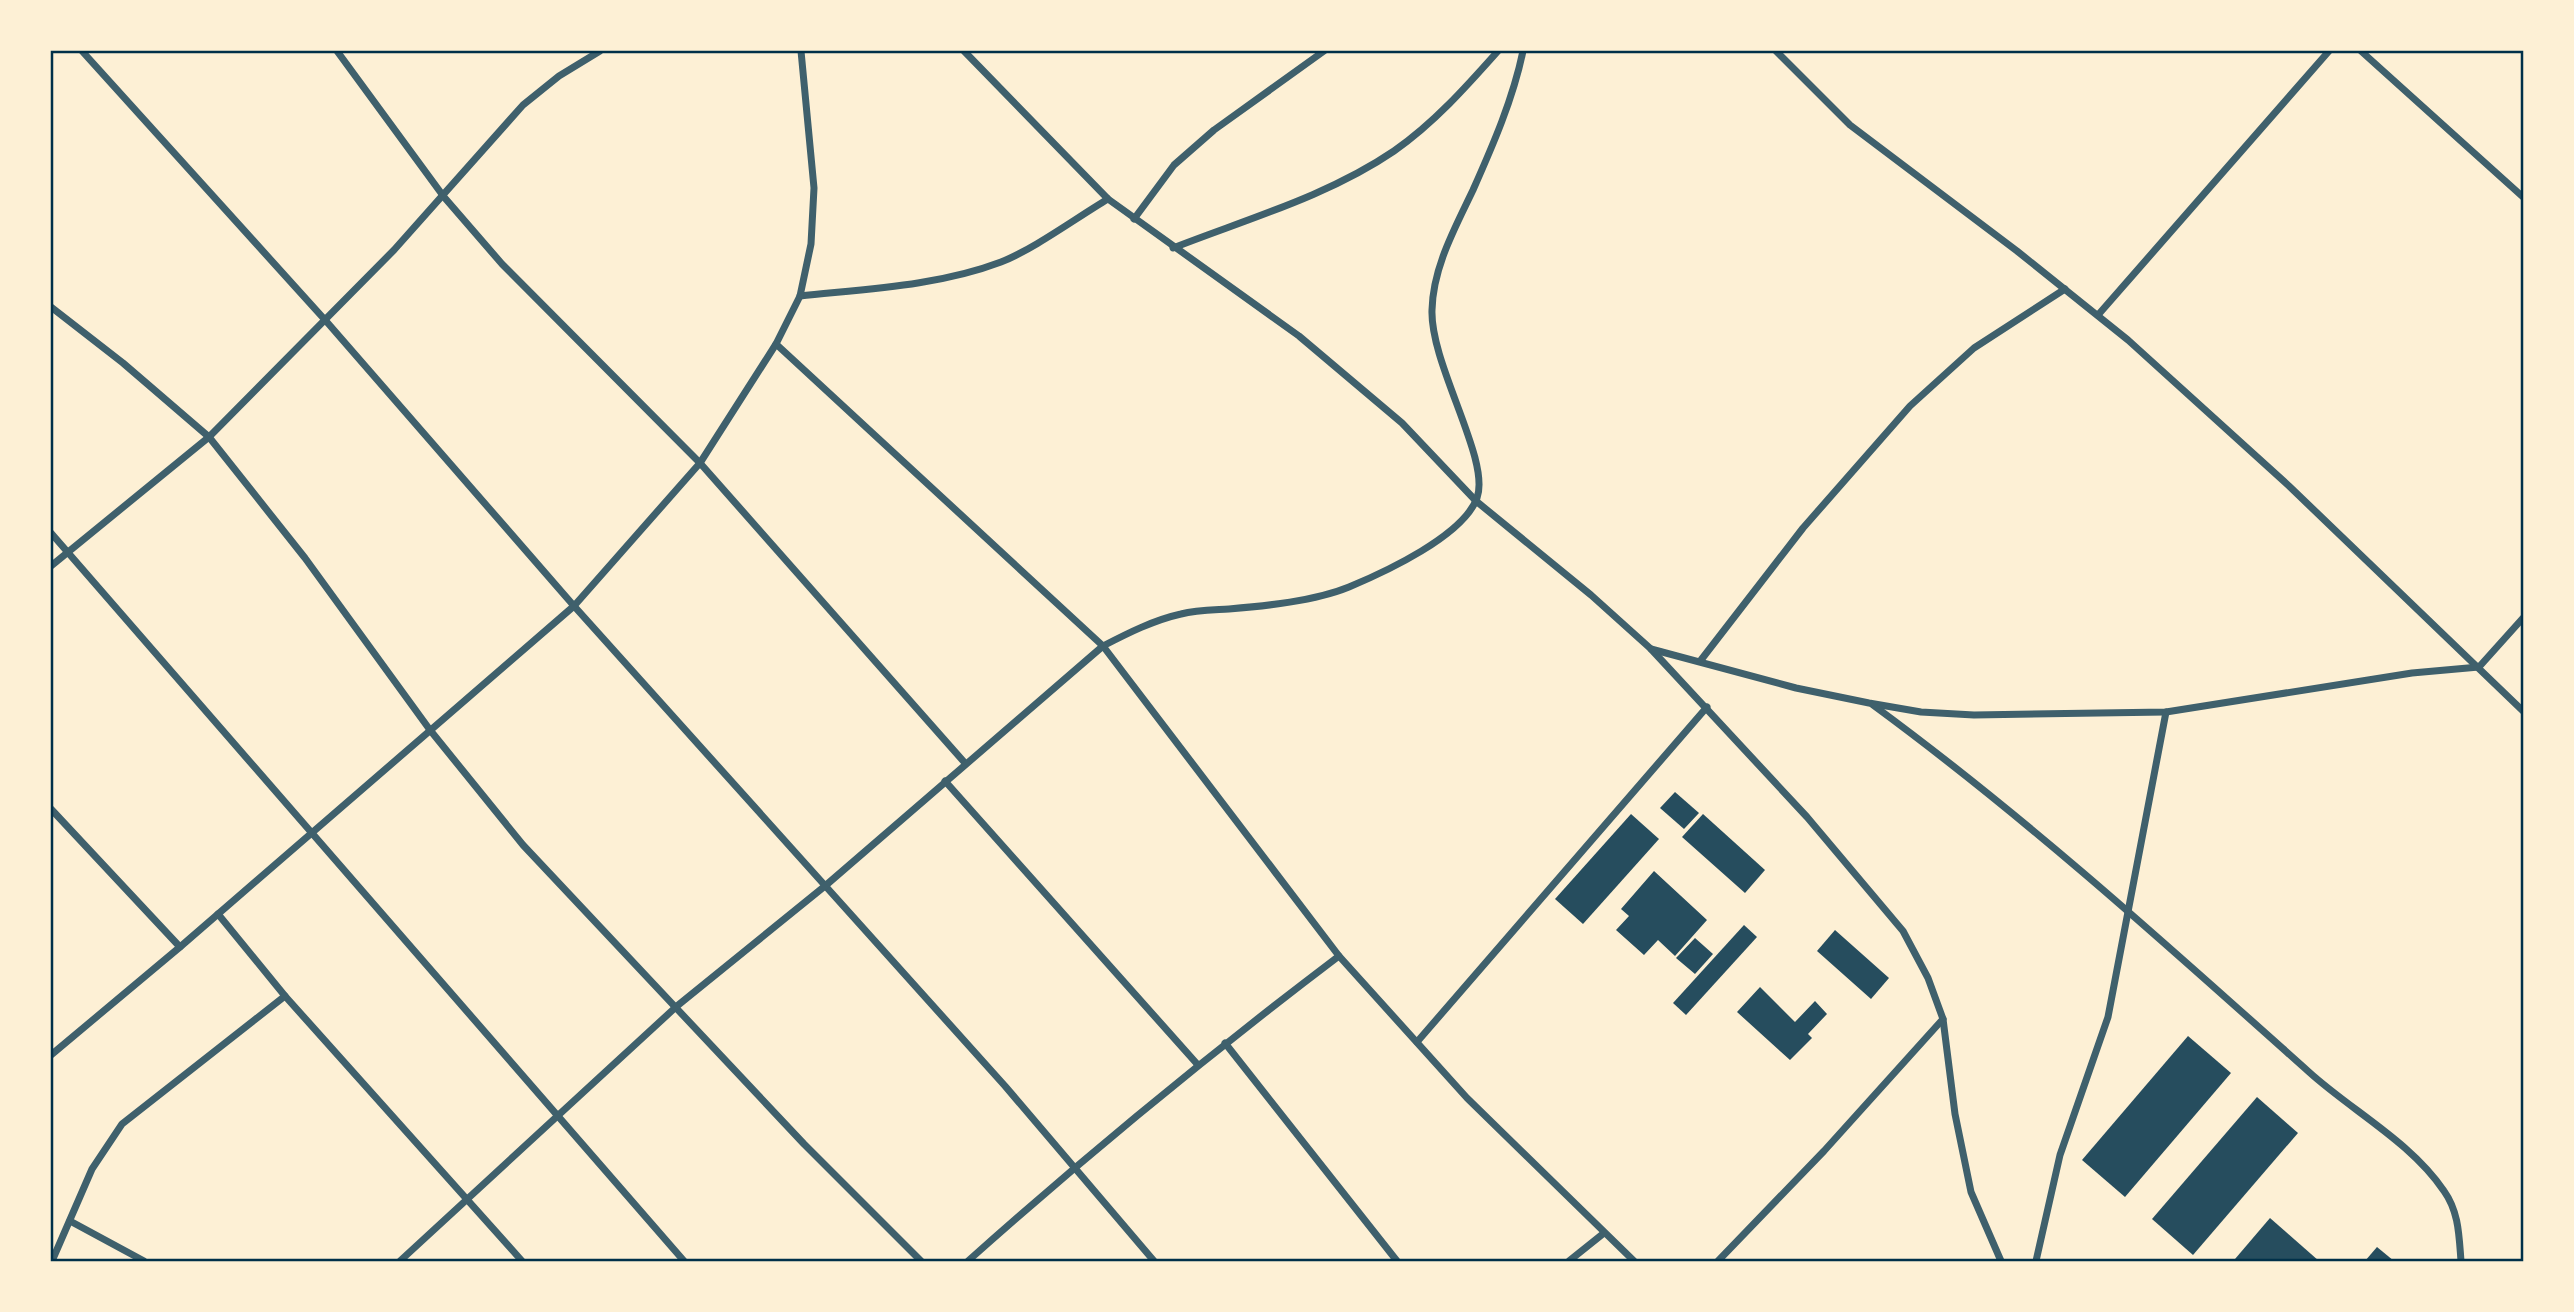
<svg xmlns="http://www.w3.org/2000/svg" width="2574" height="1312" font-family="Cabin,sans-serif">
<rect width="100%" height="100%" fill="#fdf0d5"/>
<!-- building -->
<g fill="#264d5e">
<polygon points="1675,792 1699,813 1684,829 1660,808"/>
<polygon points="1631,814 1659,839 1583,924 1555,899"/>
<polygon points="1703,814 1765,870 1745,893 1682,837"/>
<polygon points="1654,871 1707,920 1675,956 1658,940 1644,955 1616,930 1629,916 1621,909"/>
<polygon points="1744,925 1757,937 1686,1015 1673,1003"/>
<polygon points="1835,930 1889,978 1871,999 1817,951"/>
<polygon points="1695,938 1713,954 1695,974 1676,958"/>
<polygon points="1760,987 1795,1022 1815,1001 1827,1014 1808,1034 1812,1038 1790,1060 1737,1012"/>
<polygon points="2188,1036 2231,1073 2125,1197 2082,1160"/>
<polygon points="2257,1097 2298,1133 2193,1255 2152,1219"/>
<polygon points="2270,1218 2319,1261 2235,1259"/>
<polygon points="2377,1247 2394,1261 2365,1261"/>
</g>
<g fill="none" stroke-linecap="round" stroke-linejoin="round">
<!-- minor -->
<g stroke="#3f606c" stroke-width="7">
<polyline points="82,51 326,321 574,606 1005,1086 1154,1261"/>
<polyline points="337,51 444,197 502,264 700,463 965,763"/>
<polyline points="964,51 1108,199 1299,336 1402,423 1476,501 1591,595 1651,649 1807,817 1903,931 1928,978 1943,1019 1955,1114 1971,1192 2001,1261"/>
<polyline points="1776,51 1850,125 2017,251 2128,340 2289,486 2523,711"/>
<polyline points="2361,51 2523,197"/>
<polyline points="1134,219 1174,165 1214,130 1324,51"/>
<path d="M1173,248C1247,219 1328,196 1394,151C1434,123 1466,87 1498,51"/>
<path d="M800,296C866,289 938,286 1001,262C1034,249 1076,218 1108,199"/>
<polyline points="51,307 123,363 209,437 305,558 430,730 523,845 804,1144 921,1261"/>
<polyline points="2098,315 2329,51"/>
<polyline points="776,344 1103,646 1339,956 1467,1098 1634,1261"/>
<polyline points="51,533 684,1261"/>
<polyline points="51,566 209,437 394,250 523,105 559,76 600,51"/>
<polyline points="1651,649 1796,688 1869,703 1921,712 1974,715 2166,712 2412,673 2479,667 2523,618"/>
<polyline points="1701,660 1803,528 1910,406 1974,348 2065,289"/>
<path d="M1873,705C2027,818 2167,945 2309,1072C2352,1111 2411,1142 2444,1191C2459,1212 2459,1236 2461,1261"/>
<polyline points="945,781 1198,1065"/>
<polyline points="51,809 180,947"/>
<polyline points="218,914 285,996 522,1261"/>
<polyline points="1417,1042 1707,707"/>
<polyline points="1225,1043 1397,1261"/>
<polyline points="51,1055 180,947 574,606 700,463 776,344 800,296 811,244 814,188 801,51"/>
<polyline points="70,1221 144,1261"/>
<polyline points="52,1261 92,1169 122,1124 285,996"/>
<path d="M400,1261L677,1006L825,886L1103,646C1128,633 1154,620 1181,614C1196,610 1213,610 1229,609C1265,606 1315,601 1349,587C1385,572 1463,536 1477,498C1491,460 1430,364 1432,310C1433,267 1455,228 1473,190C1493,145 1513,99 1523,51"/>
<path d="M968,1261C1088,1154 1211,1053 1339,956"/>
<polyline points="1569,1261 1604,1233"/>
<polyline points="1718,1261 1824,1151 1943,1019"/>
<polyline points="2036,1261 2060,1155 2108,1017 2166,712"/>
</g>
</g>
<!-- border -->
<rect width="2574" height="1312" fill="none" stroke="#fdf0d5" stroke-width="105"/>
<rect x="52" y="52" width="2470" height="1208" fill="none" stroke="#003049" stroke-width="2.5"/>
</svg>
